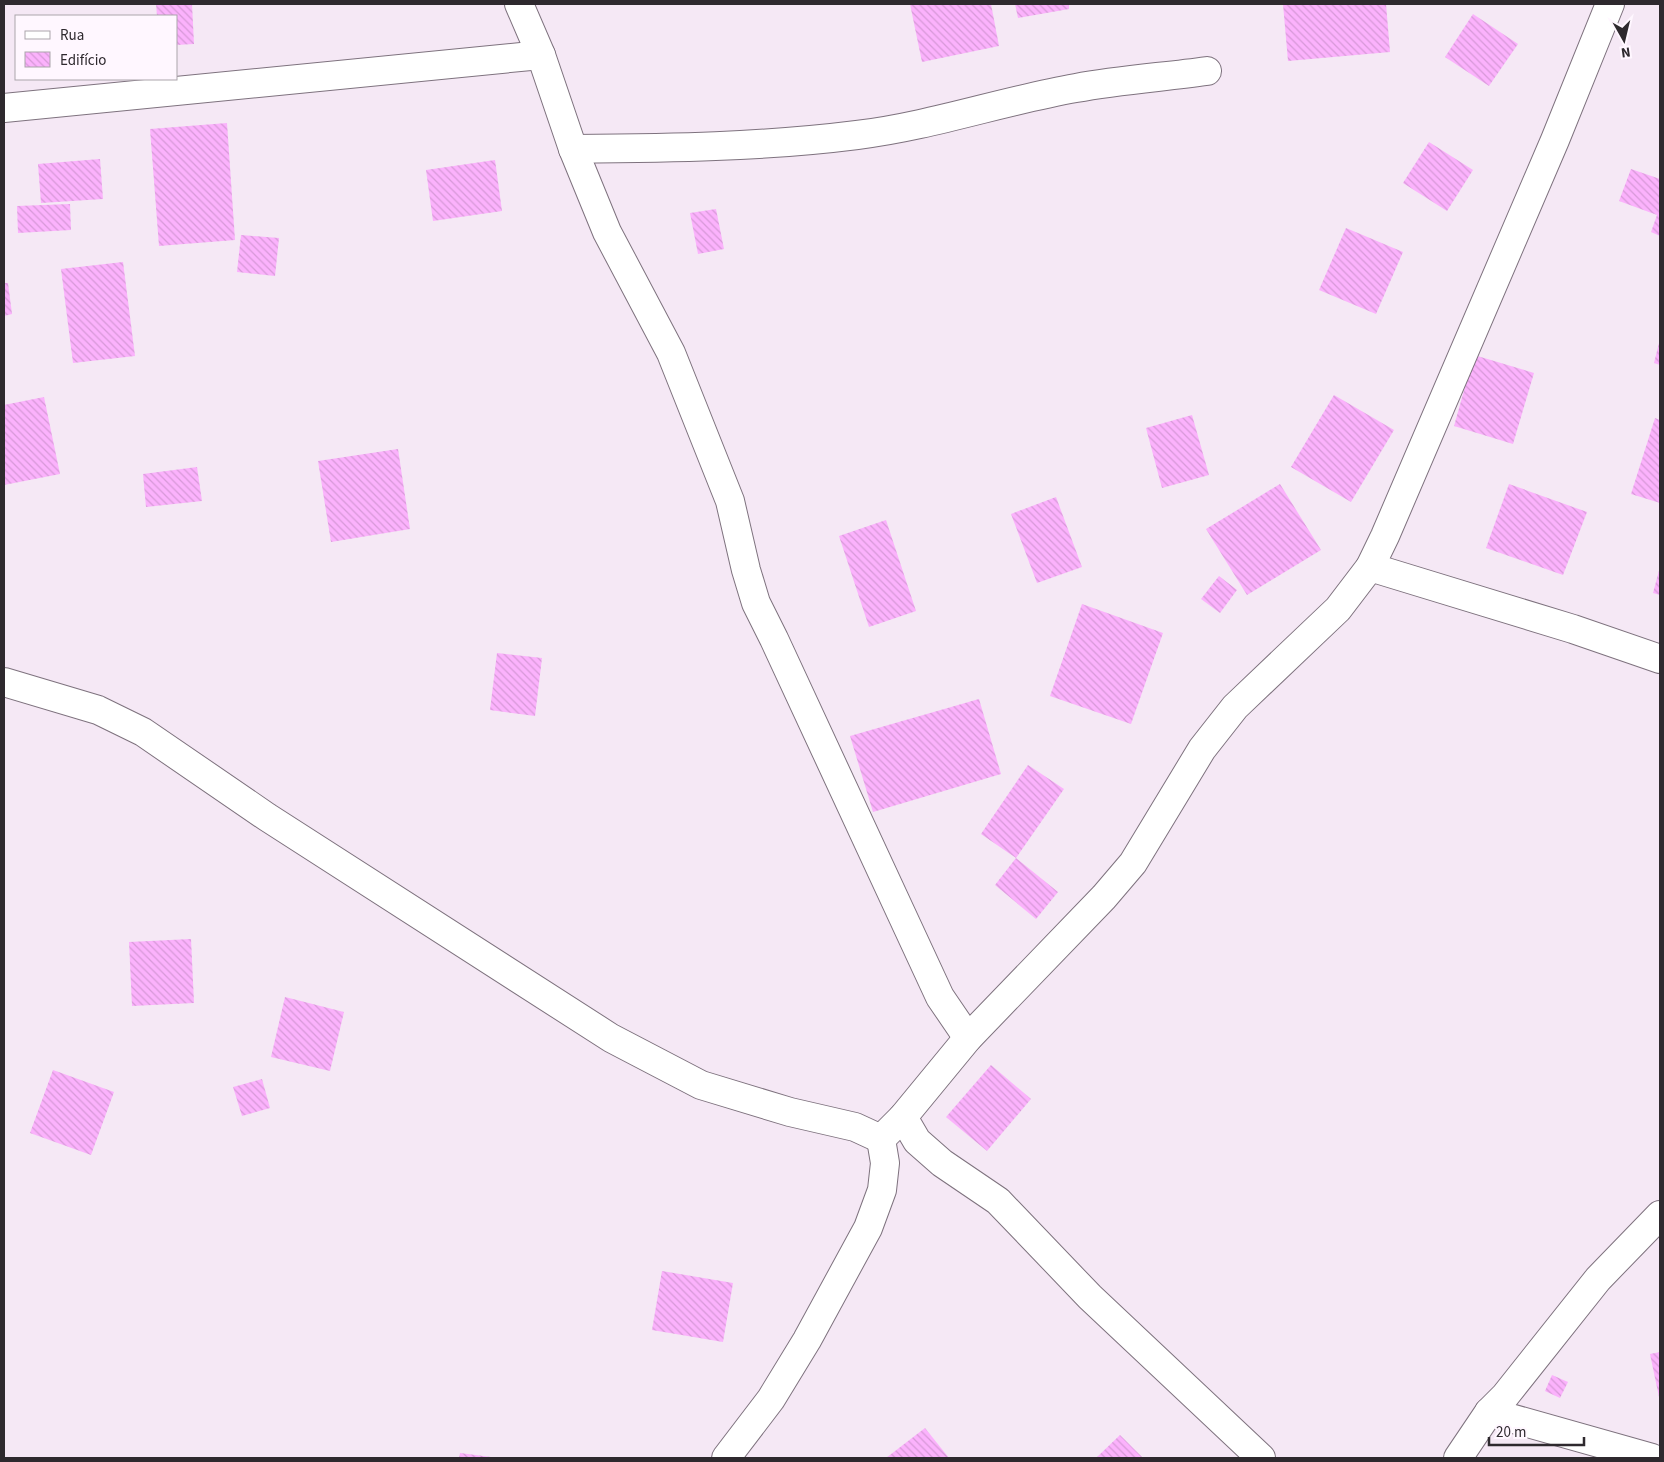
<svg xmlns="http://www.w3.org/2000/svg" width="1664" height="1462" font-family="'Source Sans 3',sans-serif">
<defs>
<pattern id="building-back-hatch" width="6" height="6" patternUnits="userSpaceOnUse" patternTransform="scale(1.25)"><rect width="6" height="6" fill="#fbb2fc"/><path d="M-1 5l2 2M0 0l6 6M5-1l2 2" fill="none" stroke="#d799d8"/></pattern>
</defs>
<rect width="100%" height="100%" fill="#f5e8f5"/>
<!-- building -->
<g fill="url(#building-back-hatch)">
<polygon points="156,4 192,4 194,44 176,45 176,16 157,16"/>
<polygon points="910,4 991,4 999,46 922,62"/>
<polygon points="1015,4 1069,4 1069,9 1018,18"/>
<polygon points="1283,4 1386,4 1390,52 1288,61"/>
<polygon points="1473,14 1518,44 1489,86 1445,57"/>
<polygon points="227,123 235,240 159,246 150,129"/>
<polygon points="1429,142 1473,170 1447,211 1403,183"/>
<polygon points="100,159 103,199 41,203 38,164"/>
<polygon points="495,160 502,211 433,221 426,170"/>
<polygon points="1631,169 1660,179 1660,236 1651,232 1657,215 1619,201"/>
<polygon points="70,204 71,230 18,233 17,206"/>
<polygon points="716,209 724,249 698,254 690,213"/>
<polygon points="1346,228 1403,252 1376,314 1319,290"/>
<polygon points="241,235 279,238 275,276 237,272"/>
<polygon points="123,262 135,356 73,363 61,269"/>
<polygon points="4,283 8,283 12,314 4,316"/>
<polygon points="1660,339 1660,365 1654,363"/>
<polygon points="1474,355 1534,373 1513,444 1454,426"/>
<polygon points="1334,395 1394,430 1351,502 1291,467"/>
<polygon points="44,397 60,474 4,485 4,405"/>
<polygon points="1192,415 1209,475 1162,488 1146,428"/>
<polygon points="1655,418 1660,420 1660,503 1631,494"/>
<polygon points="398,449 410,529 331,542 318,461"/>
<polygon points="197,467 202,501 146,507 143,474"/>
<polygon points="1280,484 1321,550 1247,595 1206,529"/>
<polygon points="1509,484 1587,512 1563,575 1486,548"/>
<polygon points="1056,497 1082,567 1037,583 1011,514"/>
<polygon points="886,520 916,611 869,627 839,536"/>
<polygon points="1660,567 1660,595 1653,593"/>
<polygon points="1219,576 1237,590 1220,613 1201,599"/>
<polygon points="1082,604 1163,633 1131,724 1050,696"/>
<polygon points="497,653 542,658 535,716 490,710"/>
<polygon points="979,699 1001,774 873,812 850,736"/>
<polygon points="1028,765 1064,789 1016,858 1058,892 1036,919 995,885 1016,858 981,834"/>
<polygon points="191,939 194,1003 132,1006 129,942"/>
<polygon points="285,997 344,1012 330,1071 271,1057"/>
<polygon points="991,1065 1031,1099 987,1151 946,1117"/>
<polygon points="53,1070 114,1092 91,1155 30,1133"/>
<polygon points="262,1079 270,1108 242,1116 233,1087"/>
<polygon points="662,1271 733,1283 723,1342 652,1330"/>
<polygon points="1660,1352 1660,1396 1659,1397 1650,1354"/>
<polygon points="1552,1375 1568,1382 1560,1398 1545,1391"/>
<polygon points="925,1428 949,1458 886,1458"/>
<polygon points="1120,1435 1143,1458 1096,1458"/>
<polygon points="460,1453 491,1457 491,1458 459,1458"/>
</g>
<g fill="none" stroke-linecap="round" stroke-linejoin="round">
<!-- minor casing -->
<g stroke="#7e727e" stroke-width="30">
<g id="minor">
<polyline points="519,4 541,55 573,149 607,232 671,353 730,501 746,570 756,603 774,639 940,997 968,1038"/>
<polyline points="4,108 541,55"/>
<path d="M573,149C668,148 763,147 857,135C931,126 1002,101 1076,88C1119,80 1164,77 1207,71"/>
<polyline points="1370,567 1573,629 1660,659"/>
<polyline points="4,682 98,710 143,732 267,817 611,1038 701,1085 790,1112 855,1127 881,1139"/>
<polyline points="903,1117 917,1141 942,1163 998,1201 1090,1297 1261,1458"/>
<polyline points="881,1139 903,1117 968,1038 1104,897 1133,863 1202,749 1235,707 1338,609 1370,567 1385,536 1555,140 1610,4"/>
<polyline points="1489,1412 1652,1458"/>
<polyline points="726,1458 771,1399 807,1340 868,1228 882,1190 885,1163 881,1139"/>
<polyline points="1458,1458 1489,1412 1505,1396 1598,1279 1660,1215"/>
</g>
</g>
<!-- minor -->
<use href="#minor" stroke="#fff" stroke-width="28"/>
</g>
<!-- border -->
<rect width="1664" height="1462" fill="none" stroke="#2e292e" stroke-width="10"/>
<!-- legend -->
<rect x="15" y="15" width="162" height="65" fill="#fff7ff" stroke="#aba5ab"/>
<rect x="25" y="31" width="25" height="8" fill="#ffffff" stroke="#aba5ab"/>
<text x="60" y="40" font-size="15" fill="#2e292e">Rua</text>
<rect x="25" y="52" width="25" height="15" fill="url(#building-back-hatch)" stroke="#aba5ab"/>
<text x="60" y="65" font-size="15" fill="#2e292e">Edifício</text>
<!-- north arrow -->
<g transform="translate(1624 40) rotate(172)" stroke="#fff7ff" stroke-width="4" paint-order="stroke">
<path d="M0-4L9 19L0 12L-9 19Z" fill="#2e292e"/>
<text y="-8" font-size="14" font-weight="bold" text-anchor="middle" fill="#2e292e">N</text>
</g>
<!-- scale -->
<path d="M1489 1437v8h95v-8" fill="none" stroke="#2e292e" stroke-width="2.5"/>
<text x="1496" y="1437" font-size="15" fill="#2e292e" stroke="#fff7ff" stroke-width="4" paint-order="stroke">20 m</text>
</svg>
